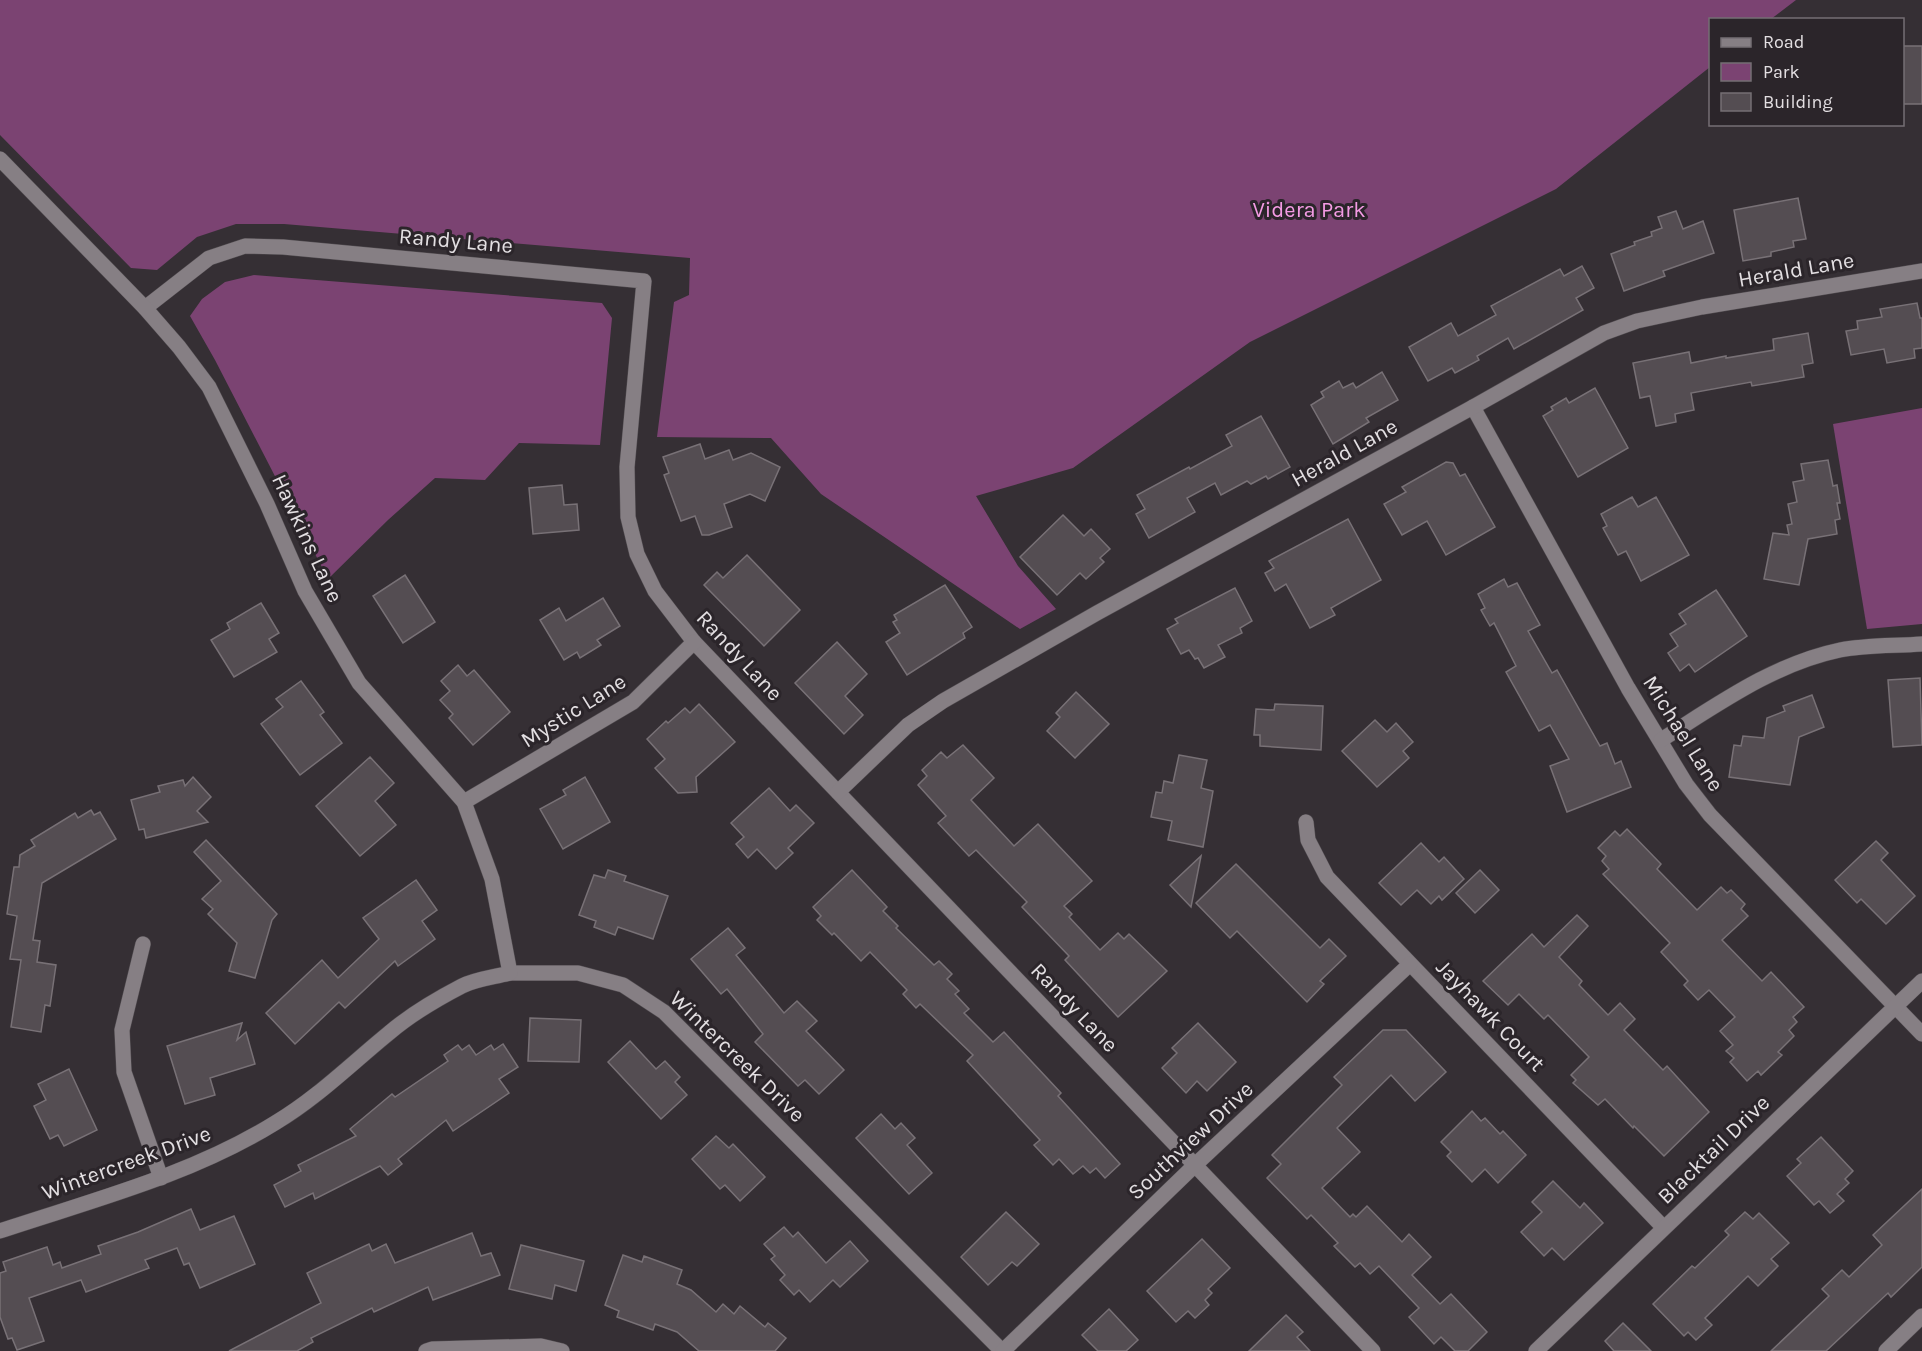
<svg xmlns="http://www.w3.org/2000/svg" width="1922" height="1351" font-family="Karla,sans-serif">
<rect width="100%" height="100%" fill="#352f34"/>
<!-- green -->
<g fill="#7b4372">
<polygon points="0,0 1796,0 1771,19 1710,20 1710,67 1556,189 1250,342 1073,468 976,496 1018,566 1056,609 1020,629 821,494 771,438 657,437 674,302 689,295 690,258 284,224 236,224 197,237 157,270 131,268 0,135"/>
<polygon points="254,275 602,303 612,318 600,445 519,443 485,480 435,478 388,520 328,579 215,360 190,316 202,299 225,282"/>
<polygon points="1922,408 1922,624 1867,629 1833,424"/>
</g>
<!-- building -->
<g fill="#544d52" stroke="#787176" stroke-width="1.5">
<polygon points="1903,46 1922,46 1922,104 1902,104"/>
<polygon points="1798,198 1806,239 1793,241 1794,247 1771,252 1771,256 1743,261 1734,210"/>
<polygon points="1676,211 1683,229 1703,221 1714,253 1663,271 1665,276 1624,291 1611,254 1635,245 1634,242 1652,236 1651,232 1662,228 1658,217"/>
<polygon points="1582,266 1594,288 1576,298 1583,310 1514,349 1508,338 1477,356 1479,360 1455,373 1452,368 1428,381 1409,347 1451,323 1458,336 1496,315 1491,306 1560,269 1564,276"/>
<polygon points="1917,303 1920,318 1922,318 1922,348 1914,349 1915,358 1887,363 1884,349 1851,355 1846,331 1858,329 1857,321 1882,317 1880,309"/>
<polygon points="1808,333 1813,363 1802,365 1804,377 1752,386 1751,382 1691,393 1694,410 1675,414 1676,422 1656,426 1650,396 1640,398 1633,363 1689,352 1691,363 1726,356 1726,358 1774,350 1773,339"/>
<polygon points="1382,372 1398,400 1366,418 1369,422 1333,444 1311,405 1324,397 1321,392 1339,381 1343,388 1353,383 1356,388"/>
<polygon points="1595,388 1628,448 1578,477 1543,416 1553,410 1551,407 1566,398 1569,403"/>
<polygon points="1261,416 1290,467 1268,479 1266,476 1251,484 1247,481 1221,495 1215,483 1187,498 1195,512 1149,538 1136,514 1145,509 1137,495 1189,467 1190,469 1232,446 1226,435"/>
<polygon points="700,444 705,459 729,450 733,460 751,453 780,467 765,501 750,494 724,504 732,527 709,535 702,535 695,516 681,521 664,475 669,473 663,457"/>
<polygon points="1828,460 1833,486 1837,485 1840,503 1837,503 1840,519 1835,520 1837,534 1808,539 1799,585 1764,579 1773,533 1789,535 1787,525 1792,524 1788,504 1797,502 1793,482 1804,480 1801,464"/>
<polygon points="1446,462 1453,463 1460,476 1465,474 1495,527 1446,555 1427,521 1402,535 1384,504 1406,492 1402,487"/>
<polygon points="562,485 564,505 577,504 579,530 533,534 529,488"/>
<polygon points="1632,497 1638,507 1656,497 1689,555 1641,581 1626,551 1618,555 1603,528 1607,526 1601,514"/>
<polygon points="1063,515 1084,536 1091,529 1110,549 1100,558 1104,562 1086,579 1080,573 1057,595 1020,557"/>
<polygon points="1348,519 1381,580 1331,608 1335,615 1310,628 1286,584 1275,591 1265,573 1274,568 1269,561"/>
<polygon points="747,555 800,610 764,646 704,585 717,572 723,578"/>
<polygon points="405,575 435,622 403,643 373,596"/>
<polygon points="1504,579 1508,587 1517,583 1540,625 1528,631 1552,673 1557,670 1600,746 1607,743 1615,764 1621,761 1631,787 1567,812 1550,766 1569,759 1550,725 1539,731 1506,672 1516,666 1494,623 1490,626 1481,610 1485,608 1478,594"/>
<polygon points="945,585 972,627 963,633 965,638 907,675 886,642 900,633 893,622 897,620 894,615"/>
<polygon points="1235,588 1252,621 1240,628 1242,633 1218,645 1225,657 1204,668 1198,658 1195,659 1189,650 1181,654 1167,629 1178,623 1175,619"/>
<polygon points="1716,590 1747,636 1695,672 1689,664 1680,671 1668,653 1678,646 1670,634 1686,624 1679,614"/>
<polygon points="603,598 620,626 597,640 601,645 580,658 577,652 564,660 540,620 559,608 566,621"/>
<polygon points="261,603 279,633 269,639 277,652 234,677 211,640 230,629 227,623"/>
<polygon points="837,642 867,674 845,696 863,715 844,734 795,683"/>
<polygon points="458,665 467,676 474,670 510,712 473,745 449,718 453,714 440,700 450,691 441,681"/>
<polygon points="1920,678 1922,745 1893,747 1888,680"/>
<polygon points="301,681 324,712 320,715 342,743 300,775 261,724 283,707 276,699"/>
<polygon points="1076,692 1109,724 1075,758 1047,731 1060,717 1056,713"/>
<polygon points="1812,695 1824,727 1799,737 1790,785 1729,777 1734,745 1741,746 1743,736 1764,738 1767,718 1785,711 1783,706"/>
<polygon points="699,704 735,742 696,777 697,792 678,793 655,768 665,759 647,739 666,721 668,723 685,708 690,713"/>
<polygon points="1275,704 1323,706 1321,750 1260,746 1260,735 1254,735 1256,709 1274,710"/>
<polygon points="1375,720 1387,732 1396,723 1413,742 1403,751 1409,758 1377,787 1342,751"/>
<polygon points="963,745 994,778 971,800 1014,846 1038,824 1092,881 1064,906 1072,914 1069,917 1100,950 1118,933 1124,939 1129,934 1167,971 1118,1017 1065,960 1069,956 1022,907 1027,902 976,850 969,856 938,823 946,816 918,785 927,776 922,770 941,752 947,758"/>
<polygon points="1179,755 1207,760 1201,788 1213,791 1203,847 1168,840 1172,821 1151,817 1156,792 1162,793 1164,781 1173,783"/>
<polygon points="370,757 394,783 375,801 396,825 360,856 316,806"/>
<polygon points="193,777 211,797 197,811 208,822 146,838 144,829 139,830 131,800 160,792 158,786 183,780 185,786"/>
<polygon points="585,777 610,822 563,849 540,809 566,795 563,790"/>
<polygon points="769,788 790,811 796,805 814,823 788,848 793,853 776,869 757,849 748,858 736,844 744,837 731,823"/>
<polygon points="91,810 94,815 100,812 116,839 42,883 33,940 40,941 37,962 56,965 50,1006 45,1005 41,1032 11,1027 21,960 10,959 17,916 7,914 14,867 19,867 20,855 35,846 31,840 75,813 78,818"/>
<polygon points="1627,829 1661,864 1657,869 1697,910 1721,887 1727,893 1731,890 1745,904 1741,909 1748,916 1722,940 1762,981 1771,972 1804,1007 1793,1017 1797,1022 1789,1030 1794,1036 1778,1052 1782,1055 1761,1075 1758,1071 1747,1081 1730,1062 1734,1058 1726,1051 1733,1045 1720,1031 1735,1017 1709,990 1698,1000 1684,985 1688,981 1661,952 1670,943 1603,874 1609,869 1602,861 1606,856 1598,848 1615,831 1620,836"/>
<polygon points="206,840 277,914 272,920 255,978 229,971 237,943 208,914 213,909 202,899 221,881 194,852"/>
<polygon points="1876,841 1888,853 1881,860 1915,896 1886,924 1861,899 1857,903 1835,880"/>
<polygon points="1421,843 1439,862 1444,857 1464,879 1442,900 1439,896 1431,904 1417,890 1401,905 1379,883"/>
<polygon points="1201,856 1191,907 1170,885"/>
<polygon points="1236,864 1320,948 1329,939 1346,956 1320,981 1324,984 1307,1002 1237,931 1230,938 1196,903"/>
<polygon points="608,870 626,876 624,881 668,896 653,939 618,927 615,935 594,927 596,921 579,915 594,875 605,878"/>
<polygon points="852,870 887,907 883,911 898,926 896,928 934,965 939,961 952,974 947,979 959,991 955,994 969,1009 964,1013 993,1042 1004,1032 1061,1093 1058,1096 1120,1164 1105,1178 1096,1168 1090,1173 1083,1166 1073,1174 1059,1159 1053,1165 1034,1145 1040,1140 967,1061 973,1055 920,1004 916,1008 903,994 907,990 870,952 861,961 834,933 832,935 817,920 821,916 813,907"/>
<polygon points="1480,870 1499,890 1475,913 1456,893"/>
<polygon points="416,880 437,910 422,921 435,939 398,966 395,961 345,1008 339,1002 295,1044 266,1013 322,960 338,978 379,939 363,918"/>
<polygon points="1577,915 1588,926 1559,957 1582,981 1579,985 1608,1015 1620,1003 1635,1019 1624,1030 1663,1070 1667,1066 1709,1112 1664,1156 1634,1126 1633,1128 1605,1099 1598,1105 1573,1083 1576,1080 1571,1075 1589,1057 1548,1015 1544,1019 1519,994 1508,1005 1483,981 1532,934 1544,947"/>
<polygon points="728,928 745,948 736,955 784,1013 797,1001 817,1021 806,1031 844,1070 819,1094 805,1080 798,1086 755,1042 763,1034 727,989 721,994 691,959"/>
<polygon points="530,1018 581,1020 579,1062 528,1061"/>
<polygon points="242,1023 237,1040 246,1032 255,1064 210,1078 215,1095 185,1104 167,1046"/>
<polygon points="1198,1023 1236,1062 1207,1091 1197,1081 1186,1093 1162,1068 1177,1053 1172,1048"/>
<polygon points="1383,1030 1406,1030 1446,1072 1415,1101 1391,1075 1337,1128 1360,1152 1322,1188 1350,1217 1353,1214 1356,1217 1367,1206 1402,1242 1409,1234 1431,1257 1412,1275 1440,1304 1451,1294 1487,1332 1468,1351 1455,1351 1441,1337 1434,1344 1409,1317 1419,1308 1379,1266 1370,1274 1360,1263 1355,1267 1334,1246 1338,1243 1311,1215 1307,1219 1267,1178 1281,1164 1272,1155 1342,1085 1334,1077"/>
<polygon points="630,1041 656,1069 665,1061 680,1077 675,1082 687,1095 661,1119 608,1062"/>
<polygon points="503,1044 518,1067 499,1079 509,1093 453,1131 446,1120 398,1159 402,1164 388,1175 380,1166 315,1199 313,1193 285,1207 274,1185 301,1171 298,1165 356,1136 350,1129 392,1094 395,1097 448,1061 444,1055 458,1045 462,1050 469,1045 476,1055 491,1045 494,1050"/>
<polygon points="69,1069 97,1130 64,1146 58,1135 50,1139 34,1106 46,1100 38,1084"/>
<polygon points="1472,1111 1481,1121 1485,1118 1500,1134 1503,1131 1526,1155 1498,1183 1485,1169 1472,1182 1447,1156 1451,1152 1441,1142"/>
<polygon points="881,1114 895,1129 901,1123 915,1138 907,1145 932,1173 909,1194 856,1138"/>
<polygon points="716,1136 729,1148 733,1144 765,1177 740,1201 725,1185 720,1189 692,1159"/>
<polygon points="1821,1137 1853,1171 1845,1179 1849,1183 1837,1194 1844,1201 1830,1213 1819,1201 1814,1205 1787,1176 1801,1163 1797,1159"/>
<polygon points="1553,1181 1580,1208 1584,1203 1603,1223 1564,1260 1552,1248 1544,1256 1521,1232 1542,1212 1532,1202"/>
<polygon points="1922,1189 1922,1267 1891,1297 1888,1293 1826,1351 1771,1351 1829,1296 1822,1289 1842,1270 1849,1277 1882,1245 1873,1235"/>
<polygon points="191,1209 200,1230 234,1216 255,1264 200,1288 189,1263 184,1265 177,1248 145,1260 149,1268 86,1292 81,1280 29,1298 44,1341 17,1350 12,1338 8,1339 0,1317 0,1273 6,1271 3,1262 47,1247 53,1265 60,1262 62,1268 101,1254 98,1246 138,1232"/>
<polygon points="1006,1212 1039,1244 1017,1266 1012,1262 988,1285 961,1257"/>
<polygon points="1745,1212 1753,1219 1759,1213 1789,1243 1771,1259 1778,1266 1758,1286 1748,1276 1705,1318 1712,1325 1696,1340 1688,1332 1684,1336 1653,1304 1692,1266 1695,1268 1729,1235 1725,1231"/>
<polygon points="784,1227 793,1237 798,1232 826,1263 850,1241 868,1261 840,1287 833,1280 810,1302 799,1290 794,1295 780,1280 785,1275 771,1259 775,1256 764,1244"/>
<polygon points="472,1233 481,1256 491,1253 500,1275 433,1300 428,1287 374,1312 372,1308 311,1338 313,1342 297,1351 229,1351 321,1303 307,1273 369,1244 372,1251 386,1244 395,1263"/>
<polygon points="1202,1239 1230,1268 1208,1289 1212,1293 1205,1300 1209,1305 1195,1318 1188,1311 1176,1322 1147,1291"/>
<polygon points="521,1245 584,1261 576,1291 555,1285 552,1299 509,1289"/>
<polygon points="623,1255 642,1262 644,1256 682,1270 677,1284 691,1290 716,1312 723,1304 734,1314 740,1306 765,1327 768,1323 786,1338 775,1351 699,1351 677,1332 655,1324 653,1330 617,1317 619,1311 605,1305"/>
<polygon points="1109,1309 1138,1340 1126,1351 1098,1351 1082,1335"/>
<polygon points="1286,1315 1303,1332 1297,1337 1310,1351 1249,1351"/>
<polygon points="1623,1323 1651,1351 1614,1351 1605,1341"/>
</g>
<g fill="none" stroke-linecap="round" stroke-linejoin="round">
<!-- street casing -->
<g stroke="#504b4f" stroke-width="16">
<g id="street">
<polyline points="145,308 209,258 245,246 283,247 644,281 627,467 628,517 637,554 655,591 694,642 1373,1351"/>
<polyline points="1473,407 1628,688 1686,784 1710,815 1922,1034"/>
<path d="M1661,740C1717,705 1773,664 1840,650C1866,645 1895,646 1922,644"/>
<polyline points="838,792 908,725 943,701 1097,613 1473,407 1604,333 1637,321 1702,307 1922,271"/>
<polyline points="464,802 633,702 694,642"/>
<polyline points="1306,822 1308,840 1327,877 1663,1227"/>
<polyline points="143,944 122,1030 124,1072 161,1178"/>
<polyline points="510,973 578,973 623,985 664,1012 1002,1351"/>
<polyline points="426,1351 432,1349 541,1346 562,1351"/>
<polyline points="1003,1351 1195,1165 1410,964"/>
<polyline points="1536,1351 1922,981"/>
<polyline points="1886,1351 1922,1316"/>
</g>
</g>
<!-- secondary casing -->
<g stroke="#504b4f" stroke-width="16">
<path id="secondary" d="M0,159L145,308L179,347L209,387L267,504L305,591L359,683L464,802L492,879L510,973C495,977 476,979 462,986C437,999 410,1015 389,1033C351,1064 317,1098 275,1123C191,1175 93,1200 0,1231"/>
</g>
<!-- street -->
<use href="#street" stroke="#867f84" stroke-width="15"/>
<!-- secondary -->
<use href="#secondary" stroke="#867f84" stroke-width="15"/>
</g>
<g text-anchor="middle" stroke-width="6" stroke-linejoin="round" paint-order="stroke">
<!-- park labels -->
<g font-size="22" fill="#f49be4" stroke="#2b252a">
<text x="1309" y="217">Videra Park</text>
</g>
<!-- street labels -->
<g font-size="22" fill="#e3dfe2" stroke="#2b252a">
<text transform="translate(456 240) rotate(5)" y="8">Randy Lane</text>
<text transform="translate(1796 269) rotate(-10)" y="8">Herald Lane</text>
<text transform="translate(1344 452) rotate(-29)" y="8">Herald Lane</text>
<text transform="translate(308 538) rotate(65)" y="8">Hawkins Lane</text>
<text transform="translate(740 655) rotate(47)" y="8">Randy Lane</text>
<text transform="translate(573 710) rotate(-32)" y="8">Mystic Lane</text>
<text transform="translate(1684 733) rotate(58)" y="8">Michael Lane</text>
<text transform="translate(1075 1007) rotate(46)" y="8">Randy Lane</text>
<text transform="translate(1491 1015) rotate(46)" y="8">Jayhawk Court</text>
<text transform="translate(738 1056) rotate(44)" y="8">Wintercreek Drive</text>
<text transform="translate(1190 1140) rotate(-43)" y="8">Southview Drive</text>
<text transform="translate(1713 1149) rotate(-44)" y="8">Blacktail Drive</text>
<text transform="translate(126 1162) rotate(-20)" y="8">Wintercreek Drive</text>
</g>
</g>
<!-- legend -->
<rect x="1709" y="18" width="195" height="108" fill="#2b252a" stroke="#756f74" stroke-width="1.5"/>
<rect x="1721" y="38" width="30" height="9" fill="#867f84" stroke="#756f74" stroke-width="1.5"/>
<text x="1763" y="48" font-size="18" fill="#e3dfe2">Road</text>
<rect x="1721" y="63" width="30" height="18" fill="#7b4372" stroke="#756f74" stroke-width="1.5"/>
<text x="1763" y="78" font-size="18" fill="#e3dfe2">Park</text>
<rect x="1721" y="93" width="30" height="18" fill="#544d52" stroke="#756f74" stroke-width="1.5"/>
<text x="1763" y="108" font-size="18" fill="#e3dfe2">Building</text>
</svg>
